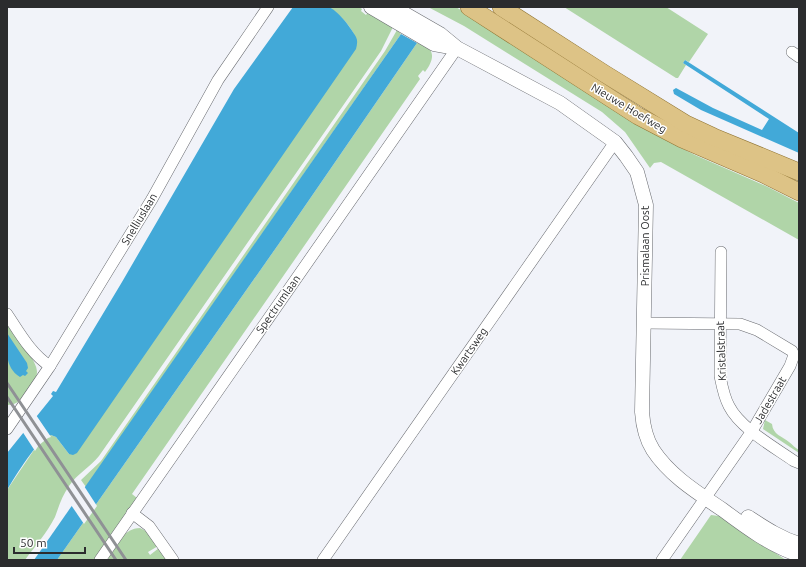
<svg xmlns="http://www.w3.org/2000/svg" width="806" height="567" font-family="Ubuntu,sans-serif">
<rect width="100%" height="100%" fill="#f1f3f9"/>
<!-- green -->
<g fill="#b0d5a8">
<path d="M329,7H359L362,9L361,11L366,15L368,12L393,27L381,51L99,456C90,467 77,474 69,486C62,496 59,506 55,517C47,533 35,546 25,560H7V490L38,444L47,436L51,435L56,437L69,454L357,43C354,28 341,16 329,7Z"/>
<polygon points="428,7 456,7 658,136 695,155 768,187 799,203 799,240 661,162 654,163 650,168 625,132 602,112 464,26"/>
<polygon points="564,7 666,7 708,34 689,62 685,60 683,63 686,65 678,78 676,78"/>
<polygon points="397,30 401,34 86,487 81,480 101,461 385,51"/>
<path d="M417,43C436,47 435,59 425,72L423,70L418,76L420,79L132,494L137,498L94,560H57L285,235Z"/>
<path d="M7,321C14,331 38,362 37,372C37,379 31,386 27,391C21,399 18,405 7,405Z"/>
<path d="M765,420L772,424C773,435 782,436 789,442C793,445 795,448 799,450V453L763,429Z"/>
<polygon points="711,515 719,516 725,520 786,560 680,560"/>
<path d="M140,528L146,531L158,546L148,552L150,555L159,548L167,560H108L109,556C117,545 124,528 140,528Z"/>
</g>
<!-- water -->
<g fill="#42a9d8">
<path d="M293,7C303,7 318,5 328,7C337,9 352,29 356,37C358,41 357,45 356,49L77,453L73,455L69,454L56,437L51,435C38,438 15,477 7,490V453L53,396L51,394L53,391L56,392L122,282L234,89Z"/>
<polygon points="401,34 417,43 285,235 57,560 34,560"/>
<polygon points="685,60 799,133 799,153 701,110 674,94 673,90 676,88 713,108 762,130 769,119 683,63"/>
<path d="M7,333L27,363L28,368L26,371L28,373L25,376L23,375L20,377C4,367 7,349 7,333Z"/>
</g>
<!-- pier -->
<g fill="#f1f3f9">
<polygon points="36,415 51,437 48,438 39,445 35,451 22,431"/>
<polygon points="84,486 97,506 84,524 71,505"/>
</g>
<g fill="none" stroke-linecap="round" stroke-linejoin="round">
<!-- minor casing -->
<g stroke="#696b70" stroke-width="12">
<g id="minor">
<polyline points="792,52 799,57"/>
<path d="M721,252L720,376C722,386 724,397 729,406C740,428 774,447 794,461L799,463"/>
<path d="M7,314C19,332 31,354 50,366"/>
<polyline points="643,323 740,324 757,330 792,351 794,355 790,366 752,431 662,560"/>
<polyline points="7,429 50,366 109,269 152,199 218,80 268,7"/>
<polyline points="132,513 149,526 173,560"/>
<polyline points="100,560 457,48"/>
<polyline points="323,560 615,142"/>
</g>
</g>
<!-- tertiary casing -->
<g stroke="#696b70" stroke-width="15">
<g id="tertiary">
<polyline points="371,7 434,44 456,48"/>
<path d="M393,7L440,34L457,48L560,103L615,142L626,156L637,172L646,205L642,412C643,426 646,439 653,450C670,476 698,493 723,510C747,528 770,545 799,555"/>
<path d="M748,517C765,528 780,538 799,544"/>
</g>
</g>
<!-- primary casing -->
<g stroke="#907433" stroke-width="18">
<g id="primary">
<polyline points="469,7 638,116 682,139 763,174 799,192"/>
<polyline points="501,7 605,74 686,124 714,137 799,172"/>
</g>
</g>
<!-- minor -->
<use href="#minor" stroke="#fff" stroke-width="11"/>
<!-- tertiary -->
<use href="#tertiary" stroke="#fff" stroke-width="14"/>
<!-- primary -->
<use href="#primary" stroke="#ddc386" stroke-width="17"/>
<!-- rail -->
<g stroke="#8f9195" stroke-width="3">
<polyline points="7,383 126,560"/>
<polyline points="7,397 116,560"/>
</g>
</g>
<g text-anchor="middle" stroke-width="3" stroke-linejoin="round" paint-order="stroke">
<!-- street labels -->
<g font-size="11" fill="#2b2c2e" stroke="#fff">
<text transform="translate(629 108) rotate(31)" y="4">Nieuwe Hoefweg</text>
<text transform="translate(139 219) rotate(-59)" y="4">Snelliuslaan</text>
<text transform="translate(645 246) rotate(-90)" y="4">Prismalaan Oost</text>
<text transform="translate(278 304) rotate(-55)" y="4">Spectrumlaan</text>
<text transform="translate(469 351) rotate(-55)" y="4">Kwartsweg</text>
<text transform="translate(721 351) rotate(-92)" y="4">Kristalstraat</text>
<text transform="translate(770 400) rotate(-60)" y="4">Jadestraat</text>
</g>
</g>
<!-- border -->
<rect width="806" height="567" fill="none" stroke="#2b2c2e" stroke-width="16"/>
<!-- scale -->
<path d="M14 547v6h71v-6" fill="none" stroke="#2b2c2e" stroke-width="2"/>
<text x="20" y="547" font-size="12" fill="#2b2c2e" stroke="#ffffff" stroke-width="3" paint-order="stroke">50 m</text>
</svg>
